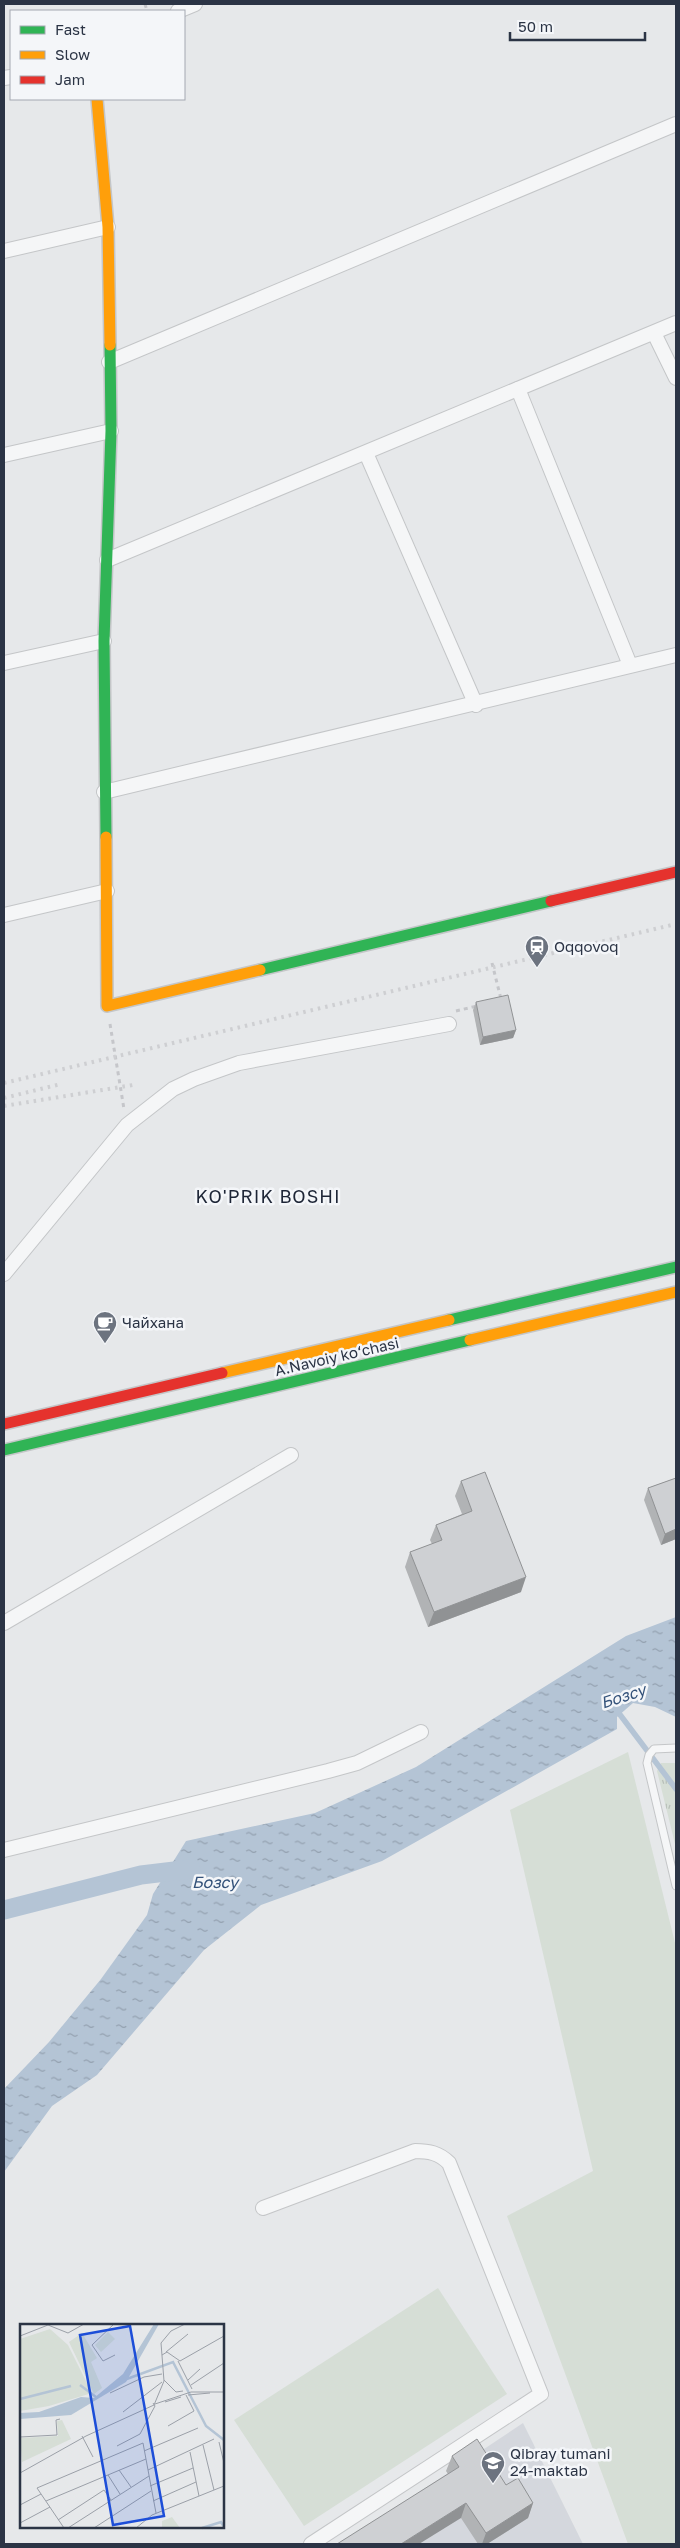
<svg xmlns="http://www.w3.org/2000/svg" width="680" height="2548" font-family="'Golos Text',sans-serif">
<defs>
<pattern id="park-tufts" width="24" height="20" patternUnits="userSpaceOnUse" patternTransform="scale(1.25)"><rect width="24" height="20" fill="#d6ded6"/><path d="M3 7l-1-3M5 7V3M7 7l1-3M15 17l-1-3M17 17v-4M19 17l1-3" fill="none" stroke="#b8bfb9"/></pattern>
<pattern id="water-ripples" width="26" height="14" patternUnits="userSpaceOnUse" patternTransform="scale(1.25)"><rect width="26" height="14" fill="#b4c4d5"/><path d="M2 4q2-2 4 0t4 0M15 11q2-2 4 0t4 0" fill="none" stroke="#93a0af"/></pattern>
</defs>
<rect width="100%" height="100%" fill="#e6e8ea"/>
<!-- built -->
<polygon fill="#d4d7dd" points="523,2423 583,2544 341,2544"/>
<!-- grass -->
<g fill="#d6ded6">
<polygon points="628,1752 676,1947 676,2544 628,2544 507,2216 593,2171 510,1810"/>
<polygon points="438,2288 507,2394 304,2526 234,2420"/>
</g>
<!-- park -->
<polygon fill="url(#park-tufts)" points="661,1763 676,1763 676,1848 657,1771"/>
<!-- water -->
<polygon fill="url(#water-ripples)" points="676,1617 676,1717 655,1707 633,1703 617,1717 617,1729 382,1861 261,1905 204,1950 97,2075 52,2106 4,2172 4,2089 49,2042 101,1979 147,1915 153,1894 186,1841 315,1813 416,1767 626,1636"/>
<g fill="none" stroke-linecap="round" stroke-linejoin="round">
<!-- stream -->
<polyline stroke="#b4c4d5" stroke-width="5.5" points="615,1708 676,1789"/>
<!-- canal -->
<polyline stroke="#b4c4d5" stroke-width="19" points="4,1910 141,1875 191,1869"/>
<!-- lane casing -->
<g stroke="#c4c6c8" stroke-width="9">
<polyline id="lane" points="676,1748 654,1749 649,1755 647,1763 676,1886"/>
</g>
<!-- street casing -->
<g stroke="#c4c6c8" stroke-width="16">
<g id="street">
<polyline points="178,11 195,4"/>
<polyline points="4,78 11,77"/>
<polyline points="4,251 108,227"/>
<polyline points="654,333 676,378"/>
<polyline points="109,362 676,124"/>
<polyline points="518,389 630,665"/>
<polyline points="366,453 476,705"/>
<polyline points="4,455 111,431"/>
<polyline points="107,560 676,323"/>
<polyline points="4,663 104,641"/>
<polyline points="104,792 676,655"/>
<polyline points="4,915 107,891"/>
<polyline points="4,1274 127,1125 173,1089 194,1079 239,1063 449,1024"/>
<polyline points="4,1623 291,1455"/>
<polyline points="4,1850 328,1771 357,1763 421,1732"/>
<path d="M263,2208L415,2151C429,2151 439,2153 449,2163L541,2394L311,2544"/>
</g>
</g>
<!-- fast casing -->
<g stroke="#c4c6c8" stroke-width="14">
<g id="fast">
<polyline points="106,837 104,641 111,431 110,345"/>
<polyline points="260,970 551,901"/>
<polyline points="449,1320 676,1267"/>
<polyline points="4,1450 470,1340"/>
</g>
</g>
<!-- slow casing -->
<g stroke="#c4c6c8" stroke-width="14">
<g id="slow">
<polyline points="97,99 108,227 110,345"/>
<polyline points="106,837 107,1006 260,970"/>
<polyline points="470,1340 676,1292"/>
<polyline points="222,1373 449,1320"/>
</g>
</g>
<!-- jam casing -->
<g stroke="#c4c6c8" stroke-width="14">
<g id="jam">
<polyline points="551,901 676,872"/>
<polyline points="4,1424 222,1373"/>
</g>
</g>
<!-- path -->
<g stroke="#c5c6ca" stroke-width="3" stroke-dasharray="4 4" stroke-linecap="butt">
<polyline points="145,4 147,11"/>
<polyline points="492,963 501,999"/>
<polyline points="456,1011 477,1006"/>
<polyline points="110,1024 124,1109"/>
</g>
<!-- lane -->
<use href="#lane" stroke="#f5f6f7" stroke-width="7"/>
<!-- street -->
<use href="#street" stroke="#f5f6f7" stroke-width="14"/>
<!-- fast -->
<use href="#fast" stroke="#30b455" stroke-width="11"/>
<!-- slow -->
<use href="#slow" stroke="#ff9f0a" stroke-width="11"/>
<!-- jam -->
<use href="#jam" stroke="#e5322d" stroke-width="11"/>
<!-- rail -->
<g stroke="#cecfd2" stroke-width="4" stroke-dasharray="2.5 5" stroke-linecap="butt">
<polyline points="4,1083 676,924"/>
<polyline points="4,1098 61,1084"/>
<polyline points="4,1106 133,1085"/>
</g>
</g>
<!-- wall -->
<g fill="#b1b3b5">
<polygon points="476,1002 516,1030 513,1038 480,1045 473,1010"/>
<polygon points="676,1478 676,1539 661,1545 644,1500 648,1488"/>
<polygon points="461,1481 521,1592 428,1627 405,1567 410,1552 432,1544 430,1540 436,1525 462,1514 455,1496"/>
<polygon points="452,2456 506,2485 533,2503 528,2518 487,2544 478,2544 461,2518 448,2474 446,2471"/>
</g>
<!-- shaded-wall -->
<g fill="#909294">
<polygon points="516,1030 513,1038 480,1045 483,1037"/>
<polygon points="676,1529 676,1539 661,1545 665,1534"/>
<polygon points="526,1577 521,1592 428,1627 434,1612"/>
<polygon points="466,2503 461,2518 419,2544 401,2544"/>
<polygon points="533,2503 528,2518 487,2544 482,2544 486,2533"/>
</g>
<!-- building -->
<g fill="#ced0d3" stroke="#909294">
<polygon points="508,995 516,1030 483,1037 476,1002"/>
<polygon points="485,1472 526,1577 434,1612 410,1552 442,1540 436,1525 472,1511 461,1481"/>
<polygon points="676,1478 676,1529 665,1534 648,1488"/>
<polygon points="477,2439 506,2485 518,2478 533,2503 486,2533 466,2503 401,2544 337,2544 459,2467 452,2456"/>
</g>
<!-- icons -->
<defs>
<g id="station-pin" transform="scale(1.25)"><path d="M0 17L-7.5 6A9.5 9.5 0 1 1 7.5 6Z" fill="#6c737f" stroke="#f4f6f9"/><path d="M-3-6H3Q5-6 5-4V2Q5 4 3 4L4.5 6H3L1.5 4h-3L-3 6H-4.5L-3 4Q-5 4-5 2V-4Q-5-6-3-6ZM-3.5-4v3h7v-3ZM-3.5 1v1.5H-2V1ZM2 1v1.5H3.5V1Z" fill="#fff"/></g>
<g id="cafe-pin" transform="scale(1.25)"><path d="M0 17L-7.5 6A9.5 9.5 0 1 1 7.5 6Z" fill="#6c737f" stroke="#f4f6f9"/><path d="M-5.5-4.5H6V0H3Q3 3.5 0 3.5H-2.5Q-5.5 3.5-5.5 0ZM3-3.2v2h1.7v-2ZM-6 4.5H4V6H-6Z" fill="#fff"/></g>
<g id="school-pin" transform="scale(1.25)"><path d="M0 17L-7.5 6A9.5 9.5 0 1 1 7.5 6Z" fill="#6c737f" stroke="#f4f6f9"/><path d="M0-5L7-2L0 1L-7-2ZM-4 1L0 2.5L4 1V4Q0 6-4 4Z" fill="#fff"/></g>
</defs>
<g fill-rule="evenodd">
<use href="#station-pin" x="537" y="947"/>
<use href="#cafe-pin" x="105" y="1323"/>
<use href="#school-pin" x="493" y="2463"/>
</g>
<g text-anchor="middle" stroke-width="5" stroke-linejoin="round" paint-order="stroke">
<!-- poi labels -->
<g font-size="15" fill="#2b3445" stroke="#f4f6f9" text-anchor="start">
<text x="554" y="952">Oqqovoq</text>
<text x="122" y="1328">Чайхана</text>
<text x="510" y="2459">Qibray tumani<tspan x="510" dy="17">24-maktab</tspan></text>
</g>
<!-- street labels -->
<g font-size="15" fill="#2b3445" stroke="#f4f6f9">
<text transform="translate(337 1357) rotate(-13)" y="5">A.Navoiy ko‘chasi</text>
</g>
<!-- water labels -->
<g font-size="16" font-style="italic" fill="#34527a" stroke="#f4f6f9">
<text transform="translate(623 1696) rotate(-18)" y="6">Бозсу</text>
<text x="215" y="1888">Бозсу</text>
</g>
<!-- quarter labels -->
<g font-size="18" letter-spacing="1" fill="#1d2536" stroke="#f4f6f9">
<text x="268" y="1203">KO'PRIK BOSHI</text>
</g>
</g>
<!-- overview -->
<g transform="translate(20 2324)">
<rect width="204" height="204" fill="#e6e8ea"/>
<path d="M88,8L95,15L81,28L75,21ZM62,9L77,34L71,38L82,64L74,70L49,18ZM152,193L160,204H142V197Z" fill="#d6ded6"/>
<path d="M42,96L51,115L2,138L0,114L38,112L37,97Z" fill="#d6ded6"/>
<path d="M30,5L48,21L72,69L29,82L0,87V15Z" fill="#d6ded6"/>
<path d="M134,0H139L106,58L51,91L0,95V89L19,88L61,73L74,74L103,50Z" fill="#b4c4d5"/>
<path fill="none" stroke="#b4c4d5" stroke-width="2.5" d="M104,56L153,38L186,102L204,116M60,61L76,73M0,75L51,62M182,204L201,198L204,203"/>
<path fill="none" stroke="#9ba0a8" stroke-width="1" d="M94,0L72,21L83,37L95,31M0,12L28,1L48,9L64,0M146,28L168,10M142,31L147,28L160,37L204,12M158,37L172,65M144,56L156,68L163,67M168,56L180,45M171,61L204,39M90,69L124,53L142,50M168,71L190,69M145,78L161,73M135,80L171,68H204M103,88L142,58M148,102L174,87L166,71M62,112L73,133M0,113L37,111L36,96L40,95M199,118L204,139M183,121L194,166M97,122L120,110L135,82L133,79M124,127L178,104M170,128L179,172M99,146L111,163M128,146L194,115M0,149L66,112L134,81L144,57L141,19L151,7L165,0M88,151L100,170M130,162L173,144M26,177L126,135M133,177L176,158M0,181L21,170M38,196L84,166L91,176M0,199L30,183M44,204L17,164L123,119L136,189M48,204L129,152M74,204L131,167M116,204L132,191L204,162"/>
<path fill="#1d4ed8" fill-opacity="0.15" stroke="#1d4ed8" stroke-width="2.5" d="M110,2L144,192L93,201L60,11Z"/>
<rect width="204" height="204" fill="none" stroke="#2b3445" stroke-width="2.5"/>
</g>
<!-- border -->
<rect width="680" height="2548" fill="none" stroke="#2b3445" stroke-width="10"/>
<!-- legend -->
<rect x="10" y="10" width="175" height="90" fill="#f4f6f9" stroke="#a4a8b1"/>
<rect x="20" y="26" width="25" height="8" fill="#30b455" stroke="#a4a8b1"/>
<text x="55" y="35" font-size="15" fill="#2b3445">Fast</text>
<rect x="20" y="51" width="25" height="8" fill="#ff9f0a" stroke="#a4a8b1"/>
<text x="55" y="60" font-size="15" fill="#2b3445">Slow</text>
<rect x="20" y="76" width="25" height="8" fill="#e5322d" stroke="#a4a8b1"/>
<text x="55" y="85" font-size="15" fill="#2b3445">Jam</text>
<!-- scale -->
<path d="M510 32v8h135v-8" fill="none" stroke="#2b3445" stroke-width="2.5"/>
<text x="518" y="32" font-size="15" fill="#2b3445" stroke="#f4f6f9" stroke-width="4" paint-order="stroke">50 m</text>
</svg>
